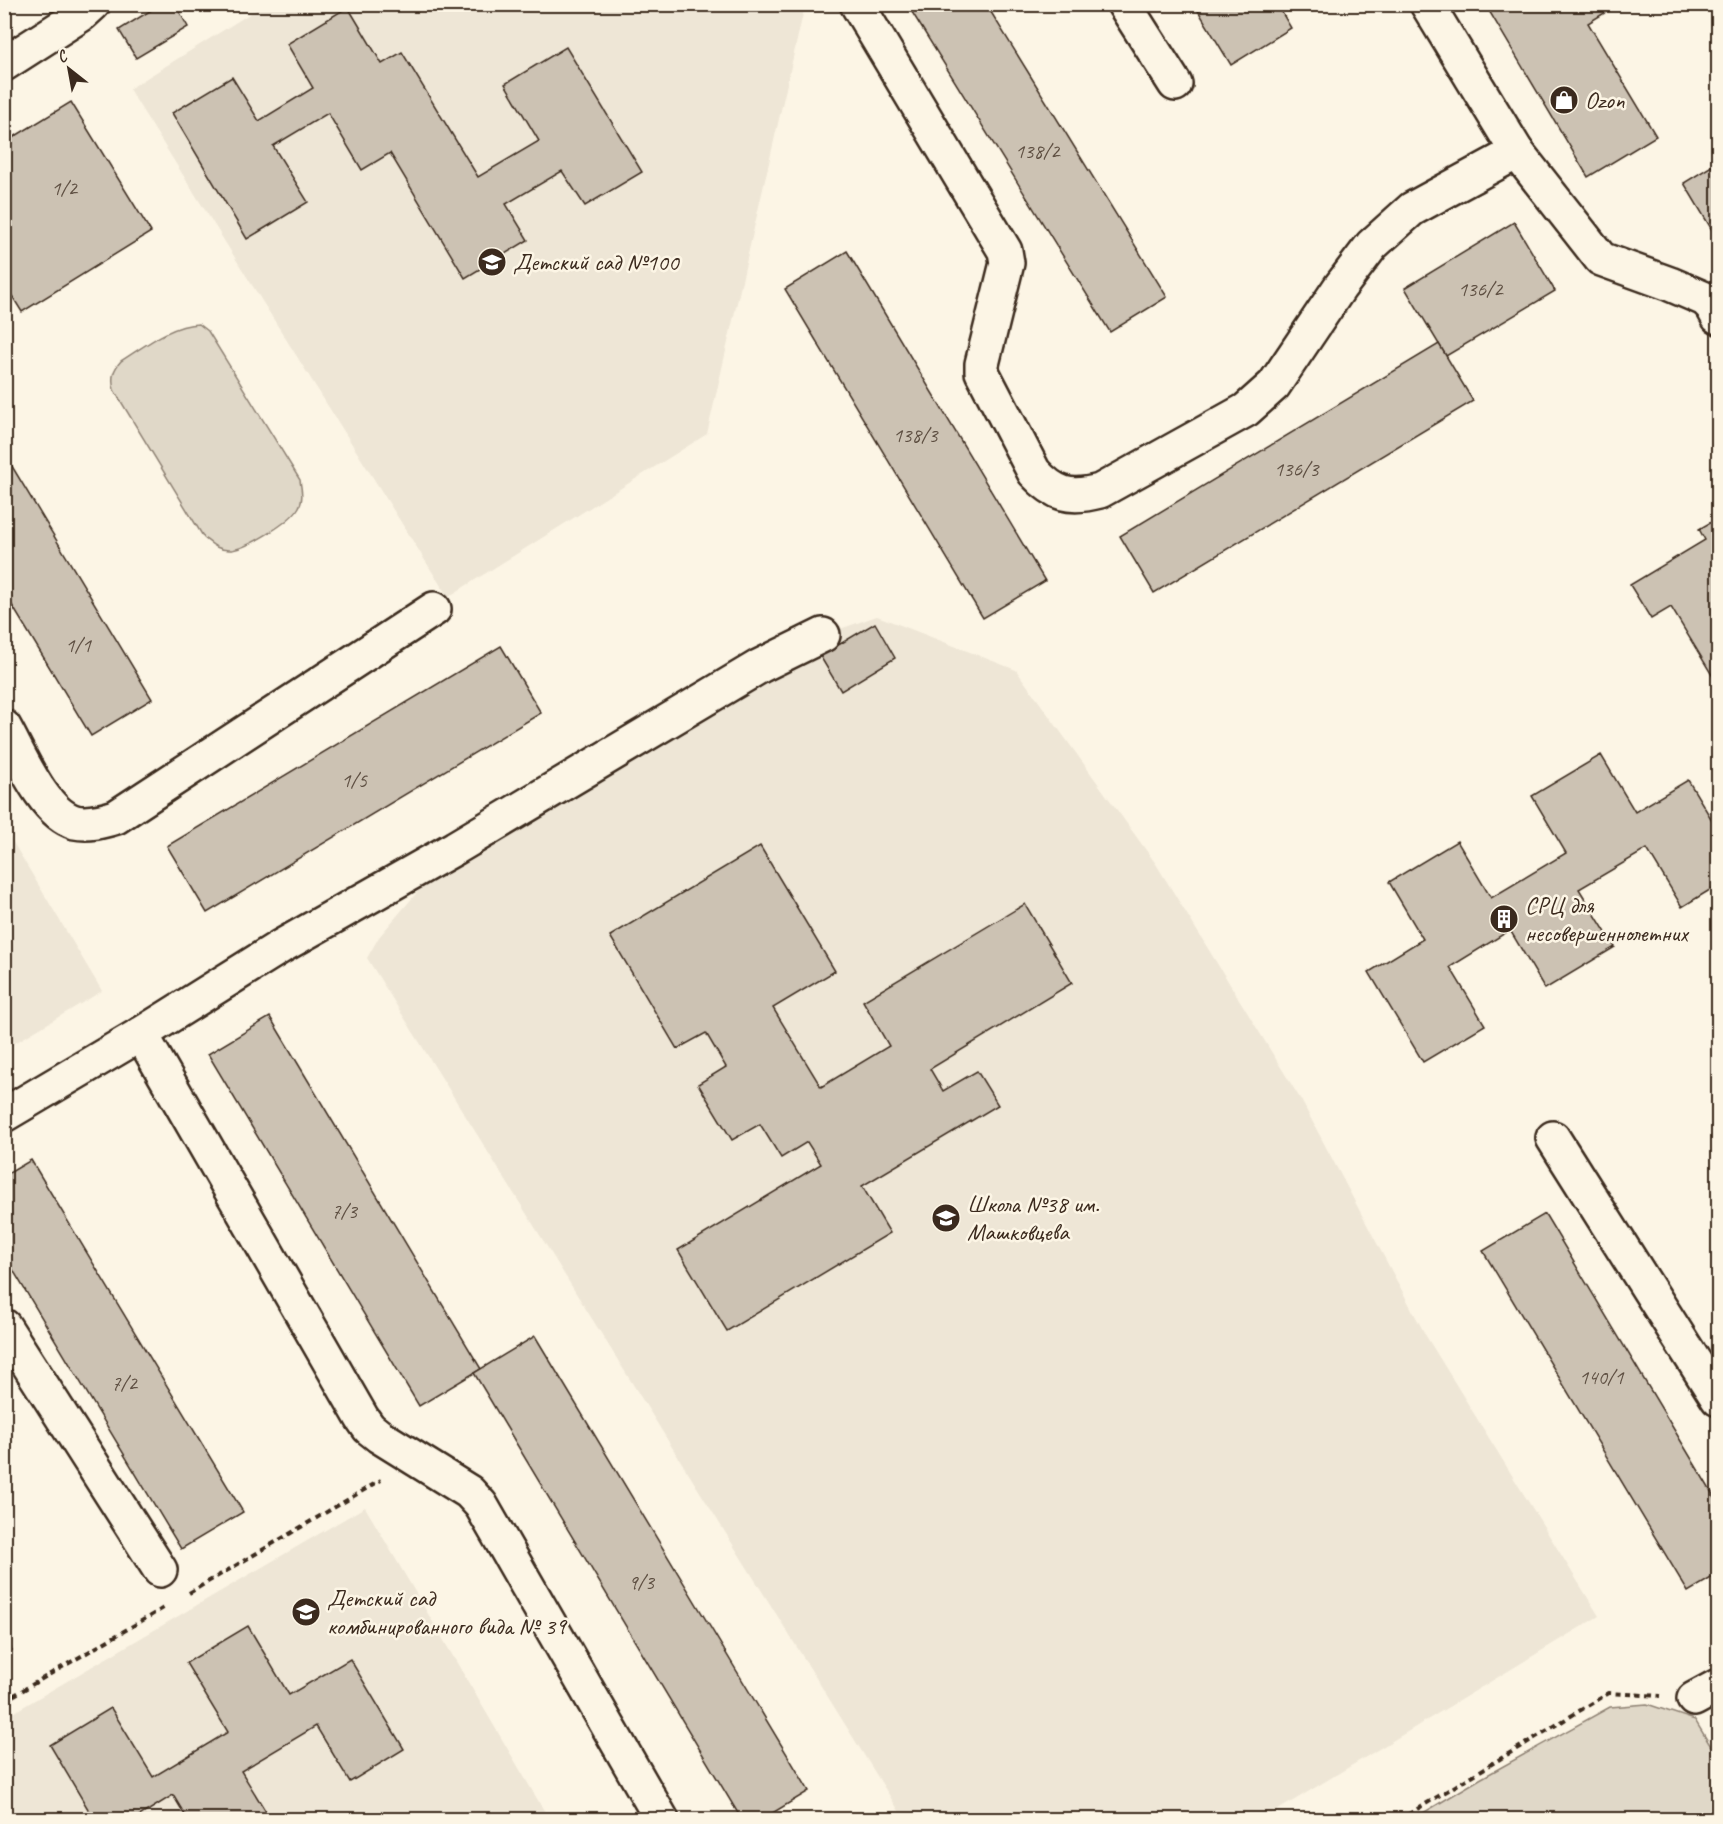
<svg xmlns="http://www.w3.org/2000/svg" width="1723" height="1824" font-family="Caveat,sans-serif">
<rect width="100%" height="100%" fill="#fcf5e5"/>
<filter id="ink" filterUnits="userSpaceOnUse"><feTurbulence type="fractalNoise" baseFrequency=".0167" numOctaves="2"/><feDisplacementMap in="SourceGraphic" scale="12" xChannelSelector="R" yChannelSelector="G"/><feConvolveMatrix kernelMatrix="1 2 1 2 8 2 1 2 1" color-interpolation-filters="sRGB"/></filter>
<g filter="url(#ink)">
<!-- built -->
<g fill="#eee6d6">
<polygon points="264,5 805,5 707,434 448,597 129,89"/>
<polygon points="877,616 1016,670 1156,864 1301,1100 1426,1336 1599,1616 1263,1819 904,1819 367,958 379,937 455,848 823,635"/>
<polygon points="5,829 102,991 5,1049 4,1049"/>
<polygon points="365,1507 549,1819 5,1819 4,1718"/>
</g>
<!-- green -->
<g fill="#e0d8c8" stroke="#8e8173" stroke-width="1.5">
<path d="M199,324L208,331L300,480C301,488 304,499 299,507C291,522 245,550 229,550C218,550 213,545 204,538L114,390C111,377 113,370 121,361C145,346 170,325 199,324Z"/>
<polygon points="1647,1704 1695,1720 1718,1758 1718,1819 1413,1819 1480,1779 1610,1707"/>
</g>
<!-- building -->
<g fill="#ccc2b3" stroke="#3b2a1e" stroke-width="1.5">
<polygon points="161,4 175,4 188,27 136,58 119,30"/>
<polygon points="466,4 483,4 471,12"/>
<polygon points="907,4 986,4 1167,297 1110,332"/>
<polygon points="1194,4 1277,4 1291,28 1231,65"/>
<polygon points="1485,4 1615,4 1616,6 1588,23 1656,136 1588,177"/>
<polygon points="348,7 382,64 402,52 478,177 539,141 505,84 566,47 642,172 585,206 562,171 506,204 528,240 465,278 390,153 362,170 328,113 273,146 308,202 247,239 172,113 232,77 259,121 313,88 287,44"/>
<polygon points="71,102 151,232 22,312 4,283 4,143"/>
<polygon points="1718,162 1718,240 1684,183"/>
<polygon points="1514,222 1555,291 1446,356 1405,288"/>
<polygon points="847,251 1045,581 983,618 785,289"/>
<polygon points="1439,344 1473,401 1154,593 1120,536"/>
<polygon points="4,453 152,699 91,736 4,592"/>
<polygon points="1718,518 1718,678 1715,680 1671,607 1651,619 1630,585 1705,540 1699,529"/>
<polygon points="875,623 895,658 841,691 820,656"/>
<polygon points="501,646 541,713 207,913 167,846"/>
<polygon points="1601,755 1635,812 1688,780 1718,830 1718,885 1682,907 1647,849 1579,889 1615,947 1545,989 1510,930 1450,967 1485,1025 1423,1062 1369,972 1423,939 1389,882 1457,841 1491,898 1566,853 1532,796"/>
<polygon points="760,846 835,971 773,1008 821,1087 889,1046 863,1001 1025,904 1072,983 930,1069 943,1091 977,1071 998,1105 862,1186 890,1233 727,1331 678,1250 821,1164 807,1142 781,1158 760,1124 732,1140 698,1084 726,1067 706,1033 677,1049 610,936"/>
<polygon points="270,1017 481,1369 419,1406 208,1054"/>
<polygon points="31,1160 243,1512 181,1549 4,1255 4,1176"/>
<polygon points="1545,1214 1718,1503 1718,1574 1688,1592 1483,1251"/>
<polygon points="535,1336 809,1791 761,1820 742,1820 474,1373"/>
<polygon points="248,1626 289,1695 350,1659 404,1749 350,1782 316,1726 241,1771 271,1820 188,1820 173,1795 133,1820 82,1820 91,1814 50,1745 111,1708 153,1777 228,1732 186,1663"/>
<polygon points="4,1638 12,1650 4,1655"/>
</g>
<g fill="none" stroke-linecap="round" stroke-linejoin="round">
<!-- minor casing -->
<g stroke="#3b2a1e" stroke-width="38">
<g id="minor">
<path d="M857,4L1005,251L1007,263L982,364V372L1034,472C1055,495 1070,499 1100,491L1246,410L1274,385L1340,287L1372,245L1412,209L1517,152L1601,259L1670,284L1705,299L1712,306L1718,317"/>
<polyline points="1124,4 1175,84"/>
<polyline points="1427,4 1517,152"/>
<polyline points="4,64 82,14 93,4"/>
<path d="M4,727C20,755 43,813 75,822C89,825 103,821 116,817L434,609"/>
<polyline points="141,1034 362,1418 369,1428 379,1436 469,1492 481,1505 662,1820"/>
<polyline points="4,1115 141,1034 280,947 455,848 760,666 823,635"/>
<polyline points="1553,1138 1718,1399"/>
<polyline points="4,1326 160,1570"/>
<polyline points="1694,1699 1718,1686"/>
</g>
</g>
<!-- path -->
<g stroke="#3b2a1e" stroke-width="4" stroke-dasharray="6 4.5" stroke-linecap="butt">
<polyline points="189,1593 381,1480"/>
<polyline points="4,1701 167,1606"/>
<polyline points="1399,1820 1609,1693 1660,1696"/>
</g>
<!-- minor -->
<use href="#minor" stroke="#fcf5e5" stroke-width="33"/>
</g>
</g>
<!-- icons -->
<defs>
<g id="shop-disc" transform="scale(1.5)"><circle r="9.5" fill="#3b2a1e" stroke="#fcf5e5"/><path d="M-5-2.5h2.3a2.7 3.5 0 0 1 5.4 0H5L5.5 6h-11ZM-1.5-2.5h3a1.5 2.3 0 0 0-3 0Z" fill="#fff"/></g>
<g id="school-disc" transform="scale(1.5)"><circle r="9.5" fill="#3b2a1e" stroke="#fcf5e5"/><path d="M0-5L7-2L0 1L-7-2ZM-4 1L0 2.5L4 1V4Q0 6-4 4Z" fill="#fff"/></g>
<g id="building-disc" transform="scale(1.5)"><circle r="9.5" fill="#3b2a1e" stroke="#fcf5e5"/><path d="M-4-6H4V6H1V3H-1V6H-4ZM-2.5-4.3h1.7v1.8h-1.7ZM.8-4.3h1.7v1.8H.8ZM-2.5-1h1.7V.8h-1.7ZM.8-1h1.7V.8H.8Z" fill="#fff"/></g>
</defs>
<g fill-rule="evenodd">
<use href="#shop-disc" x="1564" y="100"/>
<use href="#school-disc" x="492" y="262"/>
<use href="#building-disc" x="1504" y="919"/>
<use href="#school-disc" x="946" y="1218"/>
<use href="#school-disc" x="306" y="1612"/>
</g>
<g text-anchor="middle" stroke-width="5" stroke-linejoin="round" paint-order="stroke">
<!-- number labels -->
<g font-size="21" fill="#5f5043">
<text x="1037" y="158">138/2</text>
<text x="64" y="195">1/2</text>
<text x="1480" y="296">136/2</text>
<text x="915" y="442">138/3</text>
<text x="1296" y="476">136/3</text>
<text x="78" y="652">1/1</text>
<text x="354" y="787">1/5</text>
<text x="344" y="1218">7/3</text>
<text x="1601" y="1384">140/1</text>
<text x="124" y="1390">7/2</text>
<text x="641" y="1589">9/3</text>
</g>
<!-- poi labels -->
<g font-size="24" fill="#3b2a1e" stroke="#fcf5e5" text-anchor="start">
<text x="1585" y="108">Ozon</text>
<text x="513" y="270">Детский сад №100</text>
<text x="1525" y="913">СРЦ для<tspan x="1525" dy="28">несовершеннолетних</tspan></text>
<text x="967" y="1212">Школа №38 им.<tspan x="967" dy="28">Машковцева</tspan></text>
<text x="327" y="1606">Детский сад<tspan x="327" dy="28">комбинированного вида № 39</tspan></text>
</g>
</g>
<!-- margin -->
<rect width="1723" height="1824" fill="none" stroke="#fcf5e5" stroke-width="24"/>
<rect x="12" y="12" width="1699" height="1800" fill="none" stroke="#3b2a1e" stroke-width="2" filter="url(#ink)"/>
<!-- north arrow -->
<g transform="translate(69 69) rotate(329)" stroke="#fcf5e5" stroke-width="4.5" paint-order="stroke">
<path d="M0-4.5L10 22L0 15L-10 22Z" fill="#3b2a1e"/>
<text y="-9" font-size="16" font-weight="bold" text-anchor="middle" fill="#3b2a1e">С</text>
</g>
</svg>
